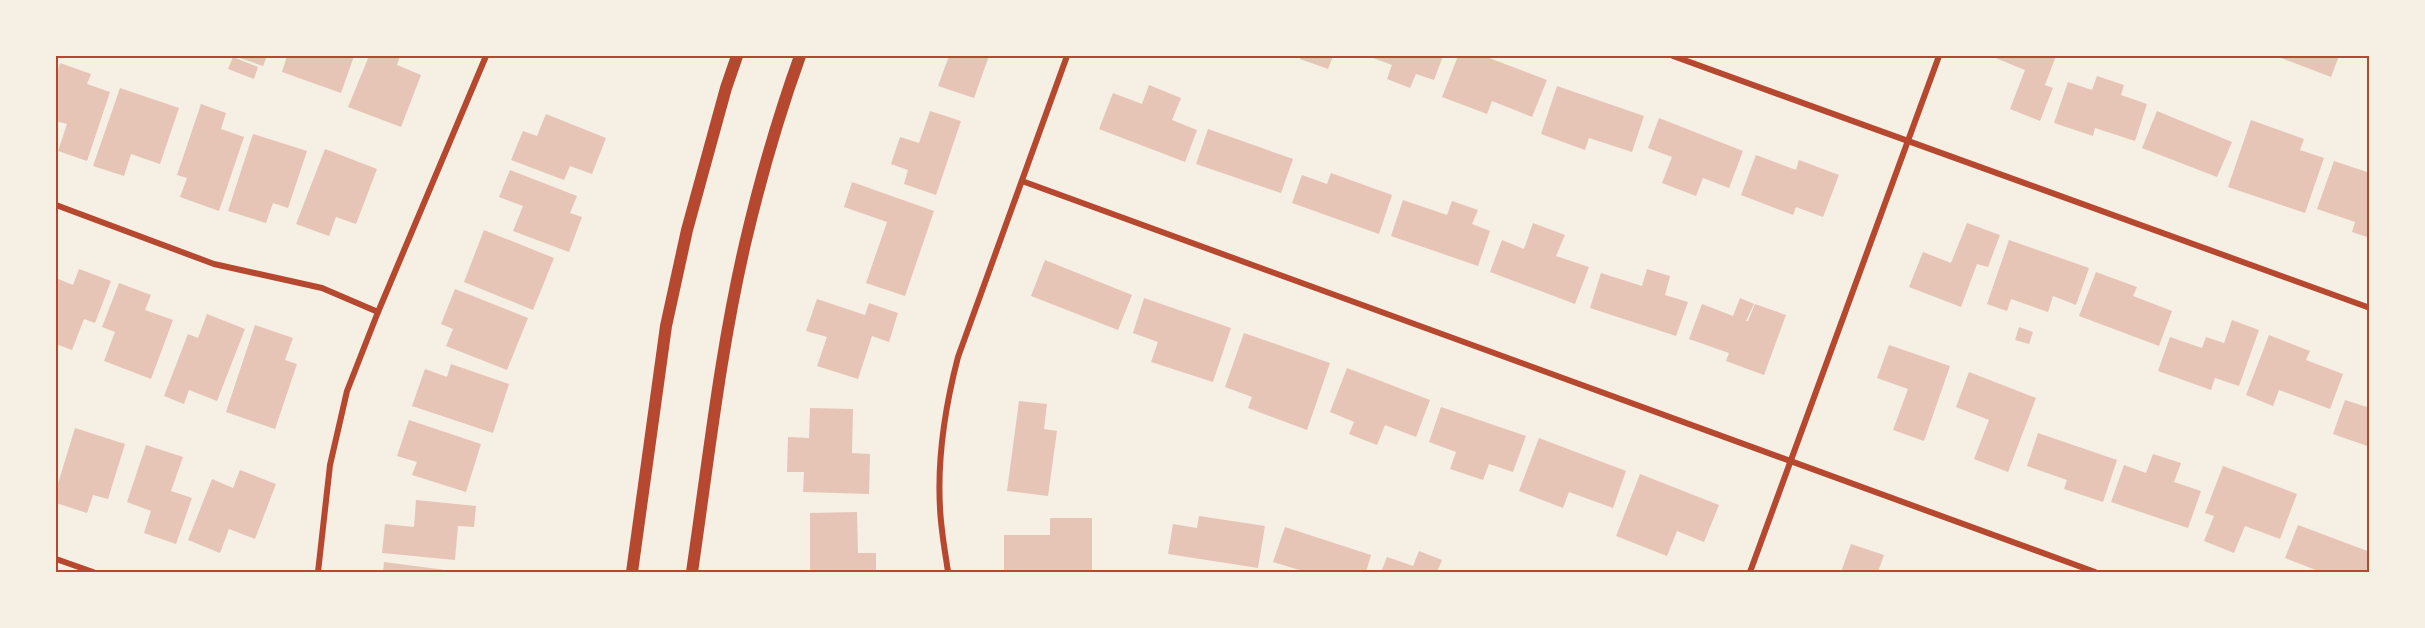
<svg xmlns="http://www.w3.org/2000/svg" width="2425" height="628" font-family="Arial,sans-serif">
<rect width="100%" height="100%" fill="#f6efe4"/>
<!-- building -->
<g fill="#e6c5b7">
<polygon points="234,56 267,56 263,66"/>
<polygon points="287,56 354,56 341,93 282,72"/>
<polygon points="369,56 400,56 397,65 421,75 401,127 348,107"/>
<polygon points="949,56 989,56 974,98 938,86"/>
<polygon points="1301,56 1333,56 1328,69 1300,59"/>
<polygon points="1368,56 1443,56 1434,80 1416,74 1410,88 1387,79 1392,65"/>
<polygon points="1458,56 1484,56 1547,80 1532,117 1492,101 1487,114 1442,97"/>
<polygon points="1994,56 2056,56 2045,85 2053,88 2040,121 2010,109 2025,70 1993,57"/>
<polygon points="2276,56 2339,56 2331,77"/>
<polygon points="233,57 258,67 254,79 228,69"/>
<polygon points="60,63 91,74 87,84 110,92 87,161 58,151 67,124 56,121 56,77"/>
<polygon points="2097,76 2124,85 2121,95 2147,104 2135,141 2095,128 2093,136 2054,123 2068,82 2092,90"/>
<polygon points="1149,85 1181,98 1172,120 1197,130 1185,162 1099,129 1113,93 1142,104"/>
<polygon points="1557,86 1644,116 1632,152 1589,138 1585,150 1541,134"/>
<polygon points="120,88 179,108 160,164 131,154 124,176 93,166"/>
<polygon points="201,104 226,113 221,129 244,137 219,211 180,197 187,178 177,175"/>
<polygon points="930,111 961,121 936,195 904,184 908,170 891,164 900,137 919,143"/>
<polygon points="2157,111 2232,142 2217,177 2142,148"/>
<polygon points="546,114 606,138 592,174 570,166 564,180 511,160 523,131 537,136"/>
<polygon points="1659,118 1743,151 1729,188 1703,178 1696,196 1662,183 1672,157 1648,148"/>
<polygon points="2251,120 2304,139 2300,150 2324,158 2305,213 2228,187"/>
<polygon points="1208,129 1293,159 1281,193 1196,164"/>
<polygon points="253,134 307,151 288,208 273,203 266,223 228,211"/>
<polygon points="325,149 377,169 356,224 336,217 329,236 296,224"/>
<polygon points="1756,155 1796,170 1799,160 1839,175 1823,217 1796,207 1793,215 1741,195"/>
<polygon points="2334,161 2370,173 2370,238 2352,232 2355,222 2317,209"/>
<polygon points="510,170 577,196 570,213 582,217 569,252 513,231 523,206 499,197"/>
<polygon points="1331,173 1392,195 1379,234 1292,203 1302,175 1327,184"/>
<polygon points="852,182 934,211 905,296 866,283 887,222 844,207"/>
<polygon points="1403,200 1447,215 1452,201 1478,210 1472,224 1490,231 1478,266 1391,236"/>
<polygon points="1533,223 1565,235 1556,256 1589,267 1575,304 1490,272 1502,240 1524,249"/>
<polygon points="1967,223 2000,235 1988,267 1977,264 1961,307 1909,287 1923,252 1951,263"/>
<polygon points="484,230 554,258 533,310 464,282"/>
<polygon points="2009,240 2089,268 2076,305 2053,296 2048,312 2011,299 2007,311 1987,304"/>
<polygon points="1045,260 1132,295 1118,330 1031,296"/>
<polygon points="79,269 111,281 95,323 84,319 72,350 56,344 56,278 73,285"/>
<polygon points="1647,269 1670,276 1665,295 1688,302 1676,336 1590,308 1601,273 1642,286"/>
<polygon points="2096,272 2137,287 2133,296 2172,311 2159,346 2079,316"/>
<polygon points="119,283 151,295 145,310 173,320 151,379 104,361 115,332 102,327"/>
<polygon points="455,289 528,318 507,370 446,346 453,329 441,324"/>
<polygon points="1144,298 1231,328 1213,382 1151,362 1158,342 1133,333"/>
<polygon points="1740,298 1754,304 1746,321 1748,321 1755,304 1786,315 1764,375 1726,361 1729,353 1689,339 1702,304 1733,316"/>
<polygon points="817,299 865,315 869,303 898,313 889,342 872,336 858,379 817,366 827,337 806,331"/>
<polygon points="207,314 245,329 217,401 189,390 184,404 164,396 188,334 198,338"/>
<polygon points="2232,320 2259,330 2239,386 2215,378 2211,390 2158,371 2170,337 2202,348 2206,337 2224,343"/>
<polygon points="255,325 293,338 285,360 297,364 275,429 226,412"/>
<polygon points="2019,327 2033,332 2029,344 2015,340"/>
<polygon points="1244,333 1330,363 1307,430 1248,408 1252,397 1225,387"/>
<polygon points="2269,335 2310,351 2306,360 2343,374 2330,409 2279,390 2273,406 2246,395"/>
<polygon points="1889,345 1950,366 1924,441 1893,430 1908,389 1877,378"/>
<polygon points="451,364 509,384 493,433 412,406 425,369 447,377"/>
<polygon points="1347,368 1430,400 1416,437 1385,425 1377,445 1349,434 1354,422 1330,412"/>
<polygon points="1969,372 2036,398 2008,472 1974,459 1989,420 1956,407"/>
<polygon points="2345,400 2370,408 2370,447 2333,434"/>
<polygon points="1019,401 1047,404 1044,429 1057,431 1048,496 1007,491"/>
<polygon points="1441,407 1526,436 1513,472 1489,464 1483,480 1450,469 1456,452 1429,442"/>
<polygon points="810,408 853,409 852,453 870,454 869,494 803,492 804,472 787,472 788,437 809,438"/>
<polygon points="409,420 481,444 466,492 412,475 417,462 397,456"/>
<polygon points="75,428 125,444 108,499 93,495 87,513 56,503 56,490"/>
<polygon points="2038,433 2117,460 2103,502 2064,489 2067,480 2027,466"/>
<polygon points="1539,438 1626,471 1613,508 1569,492 1563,508 1519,491"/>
<polygon points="146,445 183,457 171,491 192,498 176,544 144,533 151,511 127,502"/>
<polygon points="2153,454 2181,463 2174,482 2201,491 2188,528 2111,502 2124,465 2146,473"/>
<polygon points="2223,466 2297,494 2280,539 2245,526 2234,553 2204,541 2214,516 2205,513"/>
<polygon points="240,470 276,484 255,539 229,529 220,553 188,540 212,479 233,488"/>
<polygon points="1640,474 1719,505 1704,542 1677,531 1667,556 1616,536"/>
<polygon points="416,500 476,506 474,527 458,526 455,560 382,553 385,524 414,527"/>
<polygon points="857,512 858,553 876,553 876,572 810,572 810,513"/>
<polygon points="1199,516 1265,526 1258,568 1168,554 1173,524 1197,528"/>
<polygon points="1050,518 1092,518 1092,572 1004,572 1004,535 1050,535"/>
<polygon points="2298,525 2370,552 2370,572 2321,572 2285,558"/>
<polygon points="1285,527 1371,555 1366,572 1306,572 1273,562"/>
<polygon points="1851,544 1884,555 1878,572 1841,572"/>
<polygon points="1419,551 1442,560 1437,572 1381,572 1387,557 1413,566"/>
<polygon points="384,562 453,571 453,572 383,572"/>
</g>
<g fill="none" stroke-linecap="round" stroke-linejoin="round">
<!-- minor -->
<g stroke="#b5482f" stroke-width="6">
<polyline points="1673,56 2370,308"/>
<polyline points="1022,181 2095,572"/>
<polyline points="56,205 214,264 322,288 378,312"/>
<polyline points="56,559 93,572"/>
<polyline points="318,572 330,465 347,391 378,312 486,56"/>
<path d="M948,572C945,551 941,530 940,508C937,456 945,407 958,357L1067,56"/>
<polyline points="1750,572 1939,56"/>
</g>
<!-- secondary -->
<g stroke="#b5482f" stroke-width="12">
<polyline points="632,572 666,326 687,230 726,88 737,56"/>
<path d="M692,572C708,463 720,352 745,244C760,180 778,117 800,56"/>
</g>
</g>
<!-- border -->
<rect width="2425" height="628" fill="none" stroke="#f6efe4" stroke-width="114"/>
<rect x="57" y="57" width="2311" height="514" fill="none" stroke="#b5482f" stroke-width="2"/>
</svg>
